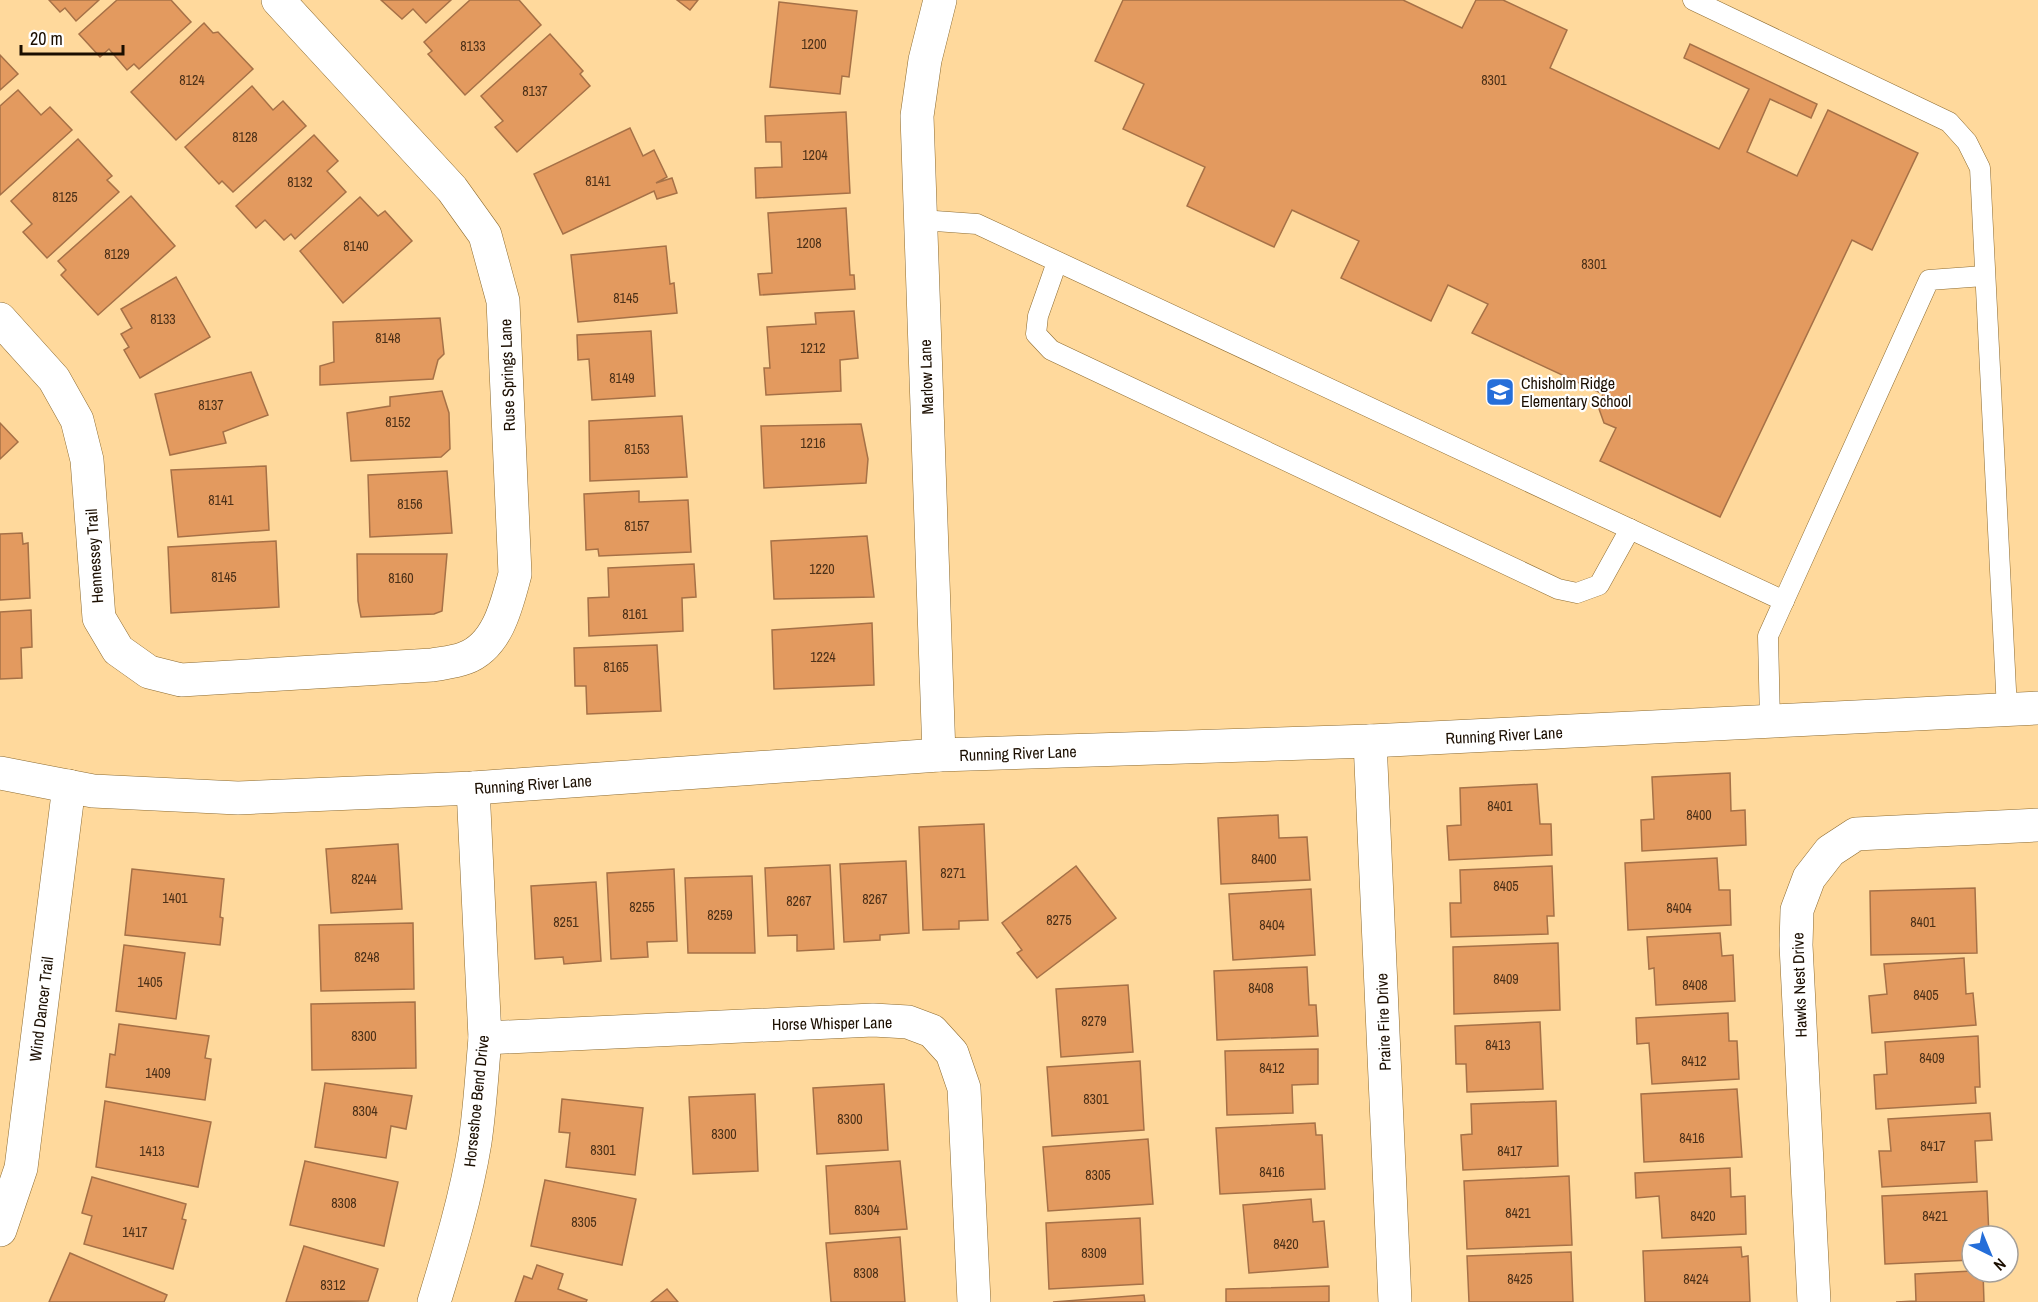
<svg xmlns="http://www.w3.org/2000/svg" width="2038" height="1302" font-family="'Archivo Narrow',sans-serif">
<rect width="100%" height="100%" fill="#ffd99c"/>
<!-- building -->
<g fill="#e39a5f" stroke="#a67147" stroke-width="1.5">
<polygon points="49,0 99,0 76,21 65,8 60,12"/>
<polygon points="117,0 171,0 191,22 139,69 134,64 127,70 109,49 100,57 79,34"/>
<polygon points="381,0 451,0 426,23 413,9 402,19"/>
<polygon points="470,0 519,0 541,25 465,95 428,54 432,51 424,42"/>
<polygon points="677,0 698,0 690,10"/>
<polygon points="1123,0 1403,0 1462,28 1476,0 1503,0 1567,30 1550,68 1719,149 1749,89 1684,58 1690,44 1817,104 1811,118 1770,99 1747,152 1797,176 1828,110 1918,153 1872,250 1852,240 1720,517 1600,461 1616,428 1604,423 1598,406 1603,394 1472,333 1488,304 1448,285 1431,321 1341,278 1359,241 1292,210 1274,247 1187,206 1205,167 1123,129 1144,84 1095,61"/>
<polygon points="779,2 857,11 849,77 842,76 840,94 770,87"/>
<polygon points="204,23 213,33 218,32 253,69 176,140 131,92"/>
<polygon points="550,34 583,71 580,74 590,86 517,152 495,127 503,121 481,96"/>
<polygon points="0,55 18,74 0,90"/>
<polygon points="252,86 273,110 283,101 306,126 233,192 222,181 219,184 185,147"/>
<polygon points="18,90 41,115 50,107 72,130 0,195 0,106"/>
<polygon points="846,112 850,193 756,198 755,168 782,167 781,142 766,142 765,116"/>
<polygon points="630,128 643,156 654,150 667,177 656,183 672,178 677,193 657,199 654,191 563,234 534,174"/>
<polygon points="314,135 338,161 327,171 346,192 295,239 291,234 284,240 265,220 256,228 236,206"/>
<polygon points="78,139 112,176 107,180 119,192 47,258 23,232 32,224 11,201"/>
<polygon points="131,196 175,246 98,315 61,275 66,270 58,261"/>
<polygon points="360,197 378,216 385,211 412,241 343,303 300,251"/>
<polygon points="846,208 850,275 854,275 855,289 760,295 758,274 772,273 768,213"/>
<polygon points="666,246 670,284 674,283 677,313 578,322 571,255"/>
<polygon points="176,277 210,337 140,378 124,350 129,347 121,334 132,328 121,309"/>
<polygon points="854,311 858,358 840,360 841,391 766,395 764,368 770,368 767,327 816,324 815,313"/>
<polygon points="440,318 444,354 438,360 433,379 320,385 320,366 334,362 333,322"/>
<polygon points="651,331 655,396 592,400 589,359 578,360 577,335"/>
<polygon points="251,372 268,415 223,432 226,443 170,455 155,394"/>
<polygon points="442,391 449,413 450,449 441,457 351,461 347,413 390,406 390,397"/>
<polygon points="682,416 687,477 590,481 589,421"/>
<polygon points="0,423 18,442 0,459"/>
<polygon points="861,424 868,459 866,483 764,488 761,426"/>
<polygon points="266,466 269,530 178,537 171,470"/>
<polygon points="447,471 452,533 370,537 368,475"/>
<polygon points="639,491 639,502 688,500 691,552 599,556 598,549 586,550 584,494"/>
<polygon points="22,533 23,544 28,543 30,598 0,600 0,534"/>
<polygon points="867,536 874,597 774,599 771,541"/>
<polygon points="276,541 279,607 171,613 168,547"/>
<polygon points="357,554 447,554 442,611 434,614 361,617 358,601"/>
<polygon points="694,564 696,597 682,598 683,631 589,636 588,598 609,597 608,568"/>
<polygon points="31,610 32,647 21,648 22,678 0,679 0,612"/>
<polygon points="872,623 874,685 774,689 772,630"/>
<polygon points="657,645 661,711 587,714 586,686 575,686 574,648"/>
<polygon points="1730,773 1731,811 1745,810 1746,845 1642,851 1641,820 1654,819 1652,777"/>
<polygon points="1537,784 1540,824 1551,824 1552,855 1449,860 1447,826 1461,825 1460,788"/>
<polygon points="1278,815 1279,838 1307,837 1310,880 1221,884 1218,818"/>
<polygon points="984,824 988,920 959,921 959,929 923,930 919,827"/>
<polygon points="398,844 402,909 331,913 326,849"/>
<polygon points="1717,858 1719,890 1730,890 1731,925 1628,930 1625,863"/>
<polygon points="906,861 909,933 880,935 880,940 844,942 840,864"/>
<polygon points="830,865 834,949 797,951 797,935 768,936 765,868"/>
<polygon points="1076,866 1116,918 1037,978 1017,953 1022,950 1002,923"/>
<polygon points="1552,866 1554,916 1547,916 1548,934 1451,937 1450,903 1461,903 1460,870"/>
<polygon points="132,869 224,879 220,917 223,918 220,945 125,935"/>
<polygon points="674,869 677,941 647,942 648,957 611,959 607,873"/>
<polygon points="752,876 755,953 688,953 685,878"/>
<polygon points="596,882 601,961 564,964 563,957 535,959 531,886"/>
<polygon points="1975,888 1977,953 1871,955 1870,891"/>
<polygon points="1311,889 1315,955 1233,960 1229,894"/>
<polygon points="413,923 414,989 321,991 319,925"/>
<polygon points="1720,933 1722,956 1733,955 1735,1001 1656,1005 1654,968 1649,969 1647,937"/>
<polygon points="1558,943 1560,1010 1454,1014 1453,947"/>
<polygon points="124,945 185,953 176,1019 116,1011"/>
<polygon points="1964,958 1966,994 1973,993 1976,1025 1872,1033 1869,996 1887,994 1884,964"/>
<polygon points="1307,967 1309,1005 1316,1005 1318,1036 1217,1040 1214,971"/>
<polygon points="1128,985 1133,1052 1061,1057 1056,989"/>
<polygon points="415,1002 416,1068 312,1070 311,1004"/>
<polygon points="1728,1013 1729,1041 1737,1041 1739,1079 1652,1084 1649,1043 1637,1044 1636,1018"/>
<polygon points="1540,1022 1543,1089 1467,1092 1466,1064 1456,1064 1455,1026"/>
<polygon points="119,1024 209,1036 205,1058 211,1059 205,1100 106,1087 110,1054 115,1055"/>
<polygon points="1978,1036 1980,1087 1975,1087 1976,1103 1876,1109 1874,1075 1887,1074 1885,1042"/>
<polygon points="1318,1049 1318,1084 1292,1085 1293,1113 1227,1115 1225,1051"/>
<polygon points="1140,1061 1144,1130 1052,1136 1047,1067"/>
<polygon points="325,1083 412,1096 406,1129 391,1126 386,1158 315,1147"/>
<polygon points="884,1084 888,1150 817,1154 813,1088"/>
<polygon points="1737,1089 1742,1157 1644,1162 1641,1094"/>
<polygon points="755,1094 758,1171 693,1174 689,1097"/>
<polygon points="562,1099 643,1108 635,1175 566,1167 570,1133 559,1132"/>
<polygon points="105,1101 211,1122 198,1187 96,1167"/>
<polygon points="1556,1101 1558,1166 1463,1170 1461,1135 1472,1134 1471,1104"/>
<polygon points="1990,1113 1992,1140 1975,1141 1977,1182 1882,1187 1879,1151 1891,1151 1888,1119"/>
<polygon points="1315,1123 1316,1135 1322,1135 1325,1189 1220,1194 1216,1128"/>
<polygon points="1148,1139 1153,1204 1048,1211 1043,1147"/>
<polygon points="305,1161 398,1182 384,1246 290,1225"/>
<polygon points="900,1161 907,1229 830,1234 826,1166"/>
<polygon points="1730,1168 1731,1197 1745,1196 1746,1234 1662,1238 1659,1196 1636,1198 1635,1173"/>
<polygon points="1569,1176 1572,1245 1467,1249 1464,1181"/>
<polygon points="92,1177 186,1204 182,1219 186,1220 173,1269 84,1244 92,1216 82,1213"/>
<polygon points="545,1180 636,1199 622,1265 531,1246"/>
<polygon points="1987,1191 1989,1236 1972,1236 1972,1260 1885,1264 1882,1196"/>
<polygon points="1311,1199 1313,1222 1324,1221 1328,1267 1249,1273 1243,1205"/>
<polygon points="1140,1218 1143,1284 1049,1289 1046,1223"/>
<polygon points="900,1237 905,1302 831,1302 826,1243"/>
<polygon points="304,1246 378,1269 368,1301 286,1302"/>
<polygon points="1741,1247 1742,1257 1748,1256 1750,1302 1645,1302 1643,1251"/>
<polygon points="1571,1252 1573,1302 1469,1302 1467,1256"/>
<polygon points="70,1253 167,1295 164,1302 49,1302"/>
<polygon points="537,1265 563,1274 558,1289 587,1300 586,1302 515,1302 524,1276 532,1279"/>
<polygon points="1972,1271 1983,1272 1984,1302 1896,1302 1916,1301 1915,1274"/>
<polygon points="1329,1286 1329,1302 1226,1302 1226,1289"/>
<polygon points="667,1289 678,1302 651,1302"/>
<polygon points="1144,1295 1145,1302 1053,1302"/>
</g>
<g fill="none" stroke-linecap="round" stroke-linejoin="round">
<!-- service casing -->
<g stroke="#8d6b30" stroke-width="21">
<g id="service">
<polyline points="1693,0 1949,122 1967,142 1980,168 2007,710"/>
<polyline points="921,220 977,224 1784,601"/>
<polyline points="1057,262 1038,316 1036,334 1051,350 1558,589 1577,593 1599,585 1630,529"/>
<polyline points="1770,721 1768,636 1929,280 1984,276"/>
</g>
</g>
<!-- minor casing -->
<g stroke="#8d6b30" stroke-width="34">
<g id="minor">
<path d="M0,319L54,379L77,420L87,460L99,618L118,650L149,672L181,680L432,665C443,663 455,662 465,658C498,646 507,604 515,574L503,301L485,235L452,189L278,0"/>
<polyline points="1370,741 1395,1302"/>
<polyline points="939,755 917,116 925,60 940,0"/>
<polyline points="485,1038 873,1020 908,1022 932,1031 952,1053 964,1088 974,1302"/>
<polyline points="0,1230 21,1168 69,786"/>
<path d="M434,1302C450,1250 466,1197 475,1142C480,1108 482,1072 485,1038L473,788"/>
<polyline points="1814,1302 1796,945 1797,910 1809,878 1830,851 1856,834 2038,825"/>
</g>
</g>
<!-- tertiary casing -->
<g stroke="#8d6b30" stroke-width="34">
<polyline id="tertiary" points="0,773 93,791 238,798 473,788 939,755 1370,741 2038,708"/>
</g>
<!-- service -->
<use href="#service" stroke="#fff" stroke-width="20"/>
<!-- minor -->
<use href="#minor" stroke="#fff" stroke-width="33"/>
<!-- tertiary -->
<use href="#tertiary" stroke="#fff" stroke-width="33"/>
</g>
<!-- icons -->
<defs>
<g id="school-square" transform="scale(1.5)"><rect x="-9" y="-9" width="18" height="18" rx="4" fill="#256ed9" stroke="#fff"/><path d="M0-5L7-2L0 1L-7-2ZM-4 1L0 2.5L4 1V4Q0 6-4 4Z" fill="#fff"/></g>
</defs>
<g fill-rule="evenodd">
<use href="#school-square" x="1500" y="392"/>
</g>
<g text-anchor="middle" stroke-width="4.5" stroke-linejoin="round" paint-order="stroke">
<!-- number labels -->
<g font-size="14" fill="#4d3118">
<text x="814" y="49">1200</text>
<text x="473" y="51">8133</text>
<text x="192" y="85">8124</text>
<text x="1494" y="85">8301</text>
<text x="535" y="96">8137</text>
<text x="245" y="142">8128</text>
<text x="815" y="160">1204</text>
<text x="598" y="186">8141</text>
<text x="300" y="187">8132</text>
<text x="65" y="202">8125</text>
<text x="809" y="248">1208</text>
<text x="356" y="251">8140</text>
<text x="117" y="259">8129</text>
<text x="1594" y="269">8301</text>
<text x="626" y="303">8145</text>
<text x="163" y="324">8133</text>
<text x="388" y="343">8148</text>
<text x="813" y="353">1212</text>
<text x="622" y="383">8149</text>
<text x="211" y="410">8137</text>
<text x="398" y="427">8152</text>
<text x="813" y="448">1216</text>
<text x="637" y="454">8153</text>
<text x="221" y="505">8141</text>
<text x="410" y="509">8156</text>
<text x="637" y="531">8157</text>
<text x="822" y="574">1220</text>
<text x="224" y="582">8145</text>
<text x="401" y="583">8160</text>
<text x="635" y="619">8161</text>
<text x="823" y="662">1224</text>
<text x="616" y="672">8165</text>
<text x="1500" y="811">8401</text>
<text x="1699" y="820">8400</text>
<text x="1264" y="864">8400</text>
<text x="953" y="878">8271</text>
<text x="364" y="884">8244</text>
<text x="1506" y="891">8405</text>
<text x="175" y="903">1401</text>
<text x="875" y="904">8267</text>
<text x="799" y="906">8267</text>
<text x="642" y="912">8255</text>
<text x="1679" y="913">8404</text>
<text x="720" y="920">8259</text>
<text x="1059" y="925">8275</text>
<text x="566" y="927">8251</text>
<text x="1923" y="927">8401</text>
<text x="1272" y="930">8404</text>
<text x="367" y="962">8248</text>
<text x="1506" y="984">8409</text>
<text x="150" y="987">1405</text>
<text x="1695" y="990">8408</text>
<text x="1261" y="993">8408</text>
<text x="1926" y="1000">8405</text>
<text x="1094" y="1026">8279</text>
<text x="364" y="1041">8300</text>
<text x="1498" y="1050">8413</text>
<text x="1932" y="1063">8409</text>
<text x="1694" y="1066">8412</text>
<text x="1272" y="1073">8412</text>
<text x="158" y="1078">1409</text>
<text x="1096" y="1104">8301</text>
<text x="365" y="1116">8304</text>
<text x="850" y="1124">8300</text>
<text x="724" y="1139">8300</text>
<text x="1692" y="1143">8416</text>
<text x="1933" y="1151">8417</text>
<text x="603" y="1155">8301</text>
<text x="152" y="1156">1413</text>
<text x="1510" y="1156">8417</text>
<text x="1272" y="1177">8416</text>
<text x="1098" y="1180">8305</text>
<text x="344" y="1208">8308</text>
<text x="867" y="1215">8304</text>
<text x="1518" y="1218">8421</text>
<text x="1703" y="1221">8420</text>
<text x="1935" y="1221">8421</text>
<text x="584" y="1227">8305</text>
<text x="135" y="1237">1417</text>
<text x="1286" y="1249">8420</text>
<text x="1094" y="1258">8309</text>
<text x="866" y="1278">8308</text>
<text x="1520" y="1284">8425</text>
<text x="1696" y="1284">8424</text>
<text x="333" y="1290">8312</text>
</g>
<!-- street labels -->
<g font-size="16" fill="#1b0e00" stroke="#fff">
<text transform="translate(507 375) rotate(-92)" y="6">Ruse Springs Lane</text>
<text transform="translate(926 377) rotate(-92)" y="6">Marlow Lane</text>
<text transform="translate(94 556) rotate(-94)" y="6">Hennessey Trail</text>
<text transform="translate(1504 735) rotate(-3)" y="6">Running River Lane</text>
<text transform="translate(1018 753) rotate(-2)" y="6">Running River Lane</text>
<text transform="translate(533 784) rotate(-4)" y="6">Running River Lane</text>
<text transform="translate(1799 985) rotate(-92)" y="6">Hawks Nest Drive</text>
<text transform="translate(41 1009) rotate(-83)" y="6">Wind Dancer Trail</text>
<text transform="translate(1383 1022) rotate(-92)" y="6">Praire Fire Drive</text>
<text transform="translate(832 1023) rotate(-1)" y="6">Horse Whisper Lane</text>
<text transform="translate(476 1101) rotate(-84)" y="6">Horseshoe Bend Drive</text>
</g>
<!-- poi labels -->
<g font-size="16" fill="#1b0e00" stroke="#fff" text-anchor="start">
<text x="1521" y="389">Chisholm Ridge<tspan x="1521" dy="18">Elementary School</tspan></text>
</g>
</g>
<!-- north arrow -->
<g transform="translate(1990 1254) rotate(137)"><circle r="28" fill="#ffffff" stroke="#a49f99" stroke-width="1.5"/>
<path d="M0-4.5L10 22L0 15L-10 22Z" fill="#256ed9"/>
<text y="-9" font-size="16" font-weight="bold" text-anchor="middle" fill="#1b0e00">N</text>
</g>
<!-- scale -->
<path d="M21 45v9h102v-9" fill="none" stroke="#1b0e00" stroke-width="3"/>
<text x="30" y="45" font-size="18" fill="#1b0e00" stroke="#ffffff" stroke-width="4.5" paint-order="stroke">20 m</text>
</svg>
